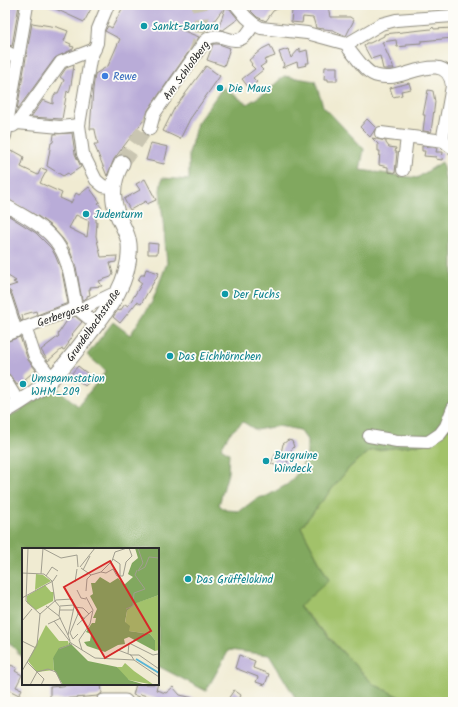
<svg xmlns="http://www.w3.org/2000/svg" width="458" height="707" font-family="Kalam,sans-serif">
<rect width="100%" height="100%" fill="#fdfcf7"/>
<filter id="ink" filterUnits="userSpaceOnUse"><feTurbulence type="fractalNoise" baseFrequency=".025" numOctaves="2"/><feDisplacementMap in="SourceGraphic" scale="8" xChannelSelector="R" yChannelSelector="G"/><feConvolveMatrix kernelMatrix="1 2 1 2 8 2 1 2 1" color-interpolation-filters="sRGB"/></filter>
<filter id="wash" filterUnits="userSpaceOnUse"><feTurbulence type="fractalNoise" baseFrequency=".012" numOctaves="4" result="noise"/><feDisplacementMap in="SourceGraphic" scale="16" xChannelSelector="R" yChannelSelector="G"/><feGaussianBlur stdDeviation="0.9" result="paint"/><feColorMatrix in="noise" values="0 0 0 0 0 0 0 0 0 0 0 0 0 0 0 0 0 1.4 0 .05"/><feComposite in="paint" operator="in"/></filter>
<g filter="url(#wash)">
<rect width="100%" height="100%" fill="#f0ebd2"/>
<!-- green -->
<polygon fill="#a2c26b" stroke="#66764b" points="448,428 453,429 453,702 410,702 373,684 299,606 329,580 301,527 349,468 369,451 423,444"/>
<!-- forest -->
<path fill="#81a85f" stroke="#566a45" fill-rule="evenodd" d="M284,76L315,81L323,106L364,149L360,170L417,178L442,162L453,219V429L448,428L423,444L369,451L349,468L301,527L329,580L299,607L373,684L410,702H298L269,655L229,650L206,691L158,666V549H23V658L5,638V418L21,410L56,387L78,406L106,371L87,355L113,322L130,335L152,302L167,263L160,190L162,178L189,180V153L197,123L223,87L247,104L265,93ZM243,422L256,430L278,426L300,430L307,440V454L301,469L288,484L267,496L257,498L240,511L226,510L219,505L228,473L229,453L221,448L230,433Z"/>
<g id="blocks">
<!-- building -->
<g fill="#b9acd8" fill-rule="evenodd">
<polygon points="5,5 19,5 12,46 5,44"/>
<polygon points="47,5 93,5 84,22"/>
<polygon points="124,5 226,5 208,29 179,29 199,37 148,110 146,117 114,159 107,176 94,144 98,144 95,130 95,129 90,129 93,89 95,74 108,66 120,39 105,31 108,26 112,28"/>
<polygon points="255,5 285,5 273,11 266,21 257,17 251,11"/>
<polygon points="328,5 330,17 350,17 354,20 346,36 333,30 316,28 313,18 303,17 302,23 291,22 292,10 307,11 306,9"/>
<polygon points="226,6 228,9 229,8 238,19 223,30 218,29"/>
<polygon points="32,23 57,27 68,31 64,41 71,44 70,46 74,47 73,49 55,58 17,110"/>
<polygon points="433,27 434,29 453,28 453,38 421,41 421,43 407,44 407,46 397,47 396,40 382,42 394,69 383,69 380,56 371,59 364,46 366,43 370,43 384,36 384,34 431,29"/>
<polygon points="213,44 219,44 230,48 224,66 207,60"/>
<polygon points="270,45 275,56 264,60 266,63 260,67 263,70 253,78 257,82 249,88 242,79 255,69 251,65 252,64 249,60 262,49"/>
<polygon points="300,48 300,52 307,50 309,63 306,63 307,65 298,67 297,62 282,68 284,65 279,52 288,49 291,58"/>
<polygon points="74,65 71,85 69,93 67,91 62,119 31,117 43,100 53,104 53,98 56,93 58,93 64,80 60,77 66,68"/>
<polygon points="206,66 220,76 190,119 180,139 163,131 174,109"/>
<polygon points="325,67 337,67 337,81 328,81 328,79 324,79"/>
<polygon points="409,83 411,89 401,91 402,95 393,97 390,88"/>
<polygon points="428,90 433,91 435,102 431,132 423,131 425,115 423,115"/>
<polygon points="367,119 376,128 370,137 360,127"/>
<polygon points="72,133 75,154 81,167 69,175 68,173 63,176 47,166 51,143 53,142 54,134"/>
<polygon points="372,138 386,141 386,143 389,147 396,148 395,152 397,152 395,173 388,172 388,167 379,165 380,151 378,151 378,144"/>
<polygon points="151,143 168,147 164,164 146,160"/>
<polygon points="422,146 437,148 436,152 443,152 442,160 436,159 436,156 436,157 424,156 425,151 422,151"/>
<path d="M8,150L13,152L14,151L23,156L24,158L21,167L38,175L41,168L47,170L40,183L62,193L60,198L71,203L76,193L79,195L89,187L100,202L98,203L102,208L96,213V222H97L96,236L101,257L117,256L116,262L110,263L113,274L111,277L99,281L102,286L90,287L91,289H89L90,295L87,296V298L82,300L76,267L69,248L63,239L51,226L39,217L5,198V157ZM76,215L89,221L87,237L69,228Z"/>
<polygon points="145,179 156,200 147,204 146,201 130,210 124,199 140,190 136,184"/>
<polygon points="6,214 36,233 51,248 55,255 62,272 68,303 37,315 36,311 22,315 23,320 21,321 12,294 10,291 5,290 5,288 17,284 13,282 16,281 5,274 5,217"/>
<polygon points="148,243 158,244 157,254 148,254"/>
<polygon points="146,269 159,273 141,304 137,302 120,323 113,317 118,310 120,311 125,304 128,306 142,283 138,280 141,275 144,275"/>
<polygon points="75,316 82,322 72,334 73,335 68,342 69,343 64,350 62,349 48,361 41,350 59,336 58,334 68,319"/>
<polygon points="20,337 28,360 36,370 25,379 27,383 21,387 19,384 17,385 9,374 5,373 5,342"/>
<polygon points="78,366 88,374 87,376 91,380 85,386 71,374"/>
<polygon points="288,440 292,441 294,447 286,456 289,458 283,470 271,463 277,451 281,453 283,444"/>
<polygon points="239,655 255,661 253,668 269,674 265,685 256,682 258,677 235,668"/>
<polygon points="11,665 17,668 15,671 22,675 16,687 22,689 19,695 5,688 5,676"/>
<polygon points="81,684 81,686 101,684 102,693 98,696 50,700 50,687"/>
<polygon points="136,684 158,684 156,690 166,693 173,687 180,695 198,699 198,702 168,702 140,694 139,697 133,695"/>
<polygon points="234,690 241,695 240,697 246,702 226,702"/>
</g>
</g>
</g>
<g filter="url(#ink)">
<use href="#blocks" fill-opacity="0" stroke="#8e8b7e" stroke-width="1"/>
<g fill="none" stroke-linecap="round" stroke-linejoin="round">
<!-- major-tunnel -->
<g stroke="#c9c5b1" stroke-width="15" stroke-dasharray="15 8" stroke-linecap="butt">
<path d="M195,55C203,39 203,22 199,5"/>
<polyline points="122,163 155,115"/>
</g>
<!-- minor casing -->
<g stroke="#8e8b7e" stroke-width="14">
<g id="minor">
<polyline points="108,5 98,29 97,43 90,60 79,125 83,154 96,180 103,186 114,188"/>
<polyline points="236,5 246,17 254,24 261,28 307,33 347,44"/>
<path d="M347,44L349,49C357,58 366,74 378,76C381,77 386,77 390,77C409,76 448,51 452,86L443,136C444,143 448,145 453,148"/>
<polyline points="347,44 381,24 396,20 453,16"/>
<polyline points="5,51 18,58"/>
<polyline points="17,123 60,127 79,125"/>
<polyline points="5,126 13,126 17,123 61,62 95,49"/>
<path d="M150,129L154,114L205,41C220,28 230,47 244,37C248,34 251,28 254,24"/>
<polyline points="381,133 444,141"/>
<polyline points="5,136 27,5"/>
<polyline points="403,170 407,137"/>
<path d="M5,205C20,214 39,223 51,236C69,254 72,284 76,308"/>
<polyline points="5,297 16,331"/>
<polyline points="79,310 96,324"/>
<polyline points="25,327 35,357 52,378"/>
<polyline points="5,335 76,308 79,310 119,291"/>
<polyline points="5,380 19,403"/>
<polyline points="369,436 397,441 428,442 440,434 446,426 453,408"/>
</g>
</g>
<!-- major casing -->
<g stroke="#8e8b7e" stroke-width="17">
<g id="major">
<path d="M5,411C22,401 38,391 52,378C65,366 75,352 85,339C107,311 132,281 129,244C128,233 121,224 117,213C111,196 113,179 122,163"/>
<polyline points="104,702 125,702"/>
</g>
</g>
<!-- minor -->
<use href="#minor" stroke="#fff" stroke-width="12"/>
<!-- major -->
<use href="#major" stroke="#fff" stroke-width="15"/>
</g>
</g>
<!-- markers -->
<g fill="#0f9aa8" stroke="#fdfcf7" stroke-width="1.5">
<circle cx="144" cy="26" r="4"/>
<circle cx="220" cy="88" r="4"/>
<circle cx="86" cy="214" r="4"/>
<circle cx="225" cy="294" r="4"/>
<circle cx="170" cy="356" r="4"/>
<circle cx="23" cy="384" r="4"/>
<circle cx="266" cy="461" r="4"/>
<circle cx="188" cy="579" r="4"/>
</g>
<circle fill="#3f7fe0" stroke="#fdfcf7" stroke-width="1.5" cx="105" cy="76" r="4"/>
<g text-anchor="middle" stroke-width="3.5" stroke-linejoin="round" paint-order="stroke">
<!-- culture labels -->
<g font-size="11" fill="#0d838f" stroke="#fdfcf7" text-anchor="start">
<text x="152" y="30">Sankt-Barbara</text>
<text x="228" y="92">Die Maus</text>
<text x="94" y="218">Judenturm</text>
<text x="233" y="298">Der Fuchs</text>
<text x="178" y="360">Das Eichhörnchen</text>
<text x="31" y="382">Umspannstation<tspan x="31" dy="13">WHM_209</tspan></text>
<text x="274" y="459">Burgruine<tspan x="274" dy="13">Windeck</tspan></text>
<text x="196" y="583">Das Grüffelokind</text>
</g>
<!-- street labels -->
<g font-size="11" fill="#2b2b2b" stroke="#fdfcf7">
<text transform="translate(186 70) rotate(-54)" y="4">Am Schloßberg</text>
<text transform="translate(63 314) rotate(-19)" y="4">Gerbergasse</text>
<text transform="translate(93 325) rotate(-55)" y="4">Grundelbachstraße</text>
</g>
<!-- shop labels -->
<g font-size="11" fill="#366cbe" stroke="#fdfcf7" text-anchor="start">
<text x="113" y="80">Rewe</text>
</g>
</g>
<!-- overview -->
<g transform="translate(22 548)">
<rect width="137" height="137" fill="#f0ebd2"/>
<path d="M14,26L21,27L29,33L13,42ZM23,37L29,44H32L31,53L14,62L5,55V48ZM137,47V102L133,103V92L128,86L107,83L103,75L105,63L111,56ZM24,77L37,93H46L47,97L31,110L32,122L15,124L6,113ZM103,115L112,123L132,137L107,132L101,128L95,119H100Z" fill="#a2c26b"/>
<path d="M113,0H137V47L112,56L105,63L103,74L108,78L107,83L128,86L133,92V103L107,89L102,91L103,96L96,97L83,104L65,98L62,94L68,93L69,86L64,84L70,75H73L74,70H71L75,61L68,48L71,46L69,35H73L78,29L88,35L96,30L102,37L111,29L106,26L110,15L116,10ZM47,94L66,113L95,119L107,132L124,137H41L32,122L31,110L37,100L47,97Z" fill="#81a85f"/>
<path fill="none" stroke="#57b4d5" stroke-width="2" d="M114,111L137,125"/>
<path fill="none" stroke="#a19e8f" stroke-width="1" d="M6,0L4,53L18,66M7,0H20M20,0L39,10L55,7L56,19M116,0L121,15L116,23L123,19L127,9L137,10M91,11L98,16V28M58,19L73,0M59,20L69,27L79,24L84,25L91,21L95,28H101L104,14L110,8L107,0M61,22L68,8M79,24L90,13L93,4L105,0M0,25L22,26L30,33L33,53L38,59L37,68M19,26L21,0M24,28L30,19L36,23M53,34L55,21M55,42L59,50L64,51M64,43L65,31L69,27M64,49L71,62L68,76L57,92L60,102L73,110L112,112L137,129M0,50L31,33L35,27M24,58L37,68L46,87M38,58L52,57M52,59L61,60L67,66M54,59L56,66L63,71M104,61L111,58L112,45L123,41L113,27L115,22M38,62H51M56,66L48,85L51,91L56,86M0,73L10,61M32,73L49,95L60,102M26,76L39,70M55,77L70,63M0,93L14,100M48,93L46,87L52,59L50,51M37,101L50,96M106,106L107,95L131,107L136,106M108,107H117L137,121M83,110L96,102L109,107L112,112M5,114L22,131L19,137M0,123L15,97L18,66L34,52L50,51M8,137L15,124L26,121L34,124L40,137"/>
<path fill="#d62828" fill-opacity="0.15" stroke="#d62828" stroke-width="2" d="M88,13L129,83L83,110L42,39Z"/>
<rect width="137" height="137" fill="none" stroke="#2b2b2b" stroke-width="2"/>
</g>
<!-- margin -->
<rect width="458" height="707" fill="none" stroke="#fdfcf7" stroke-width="20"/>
</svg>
